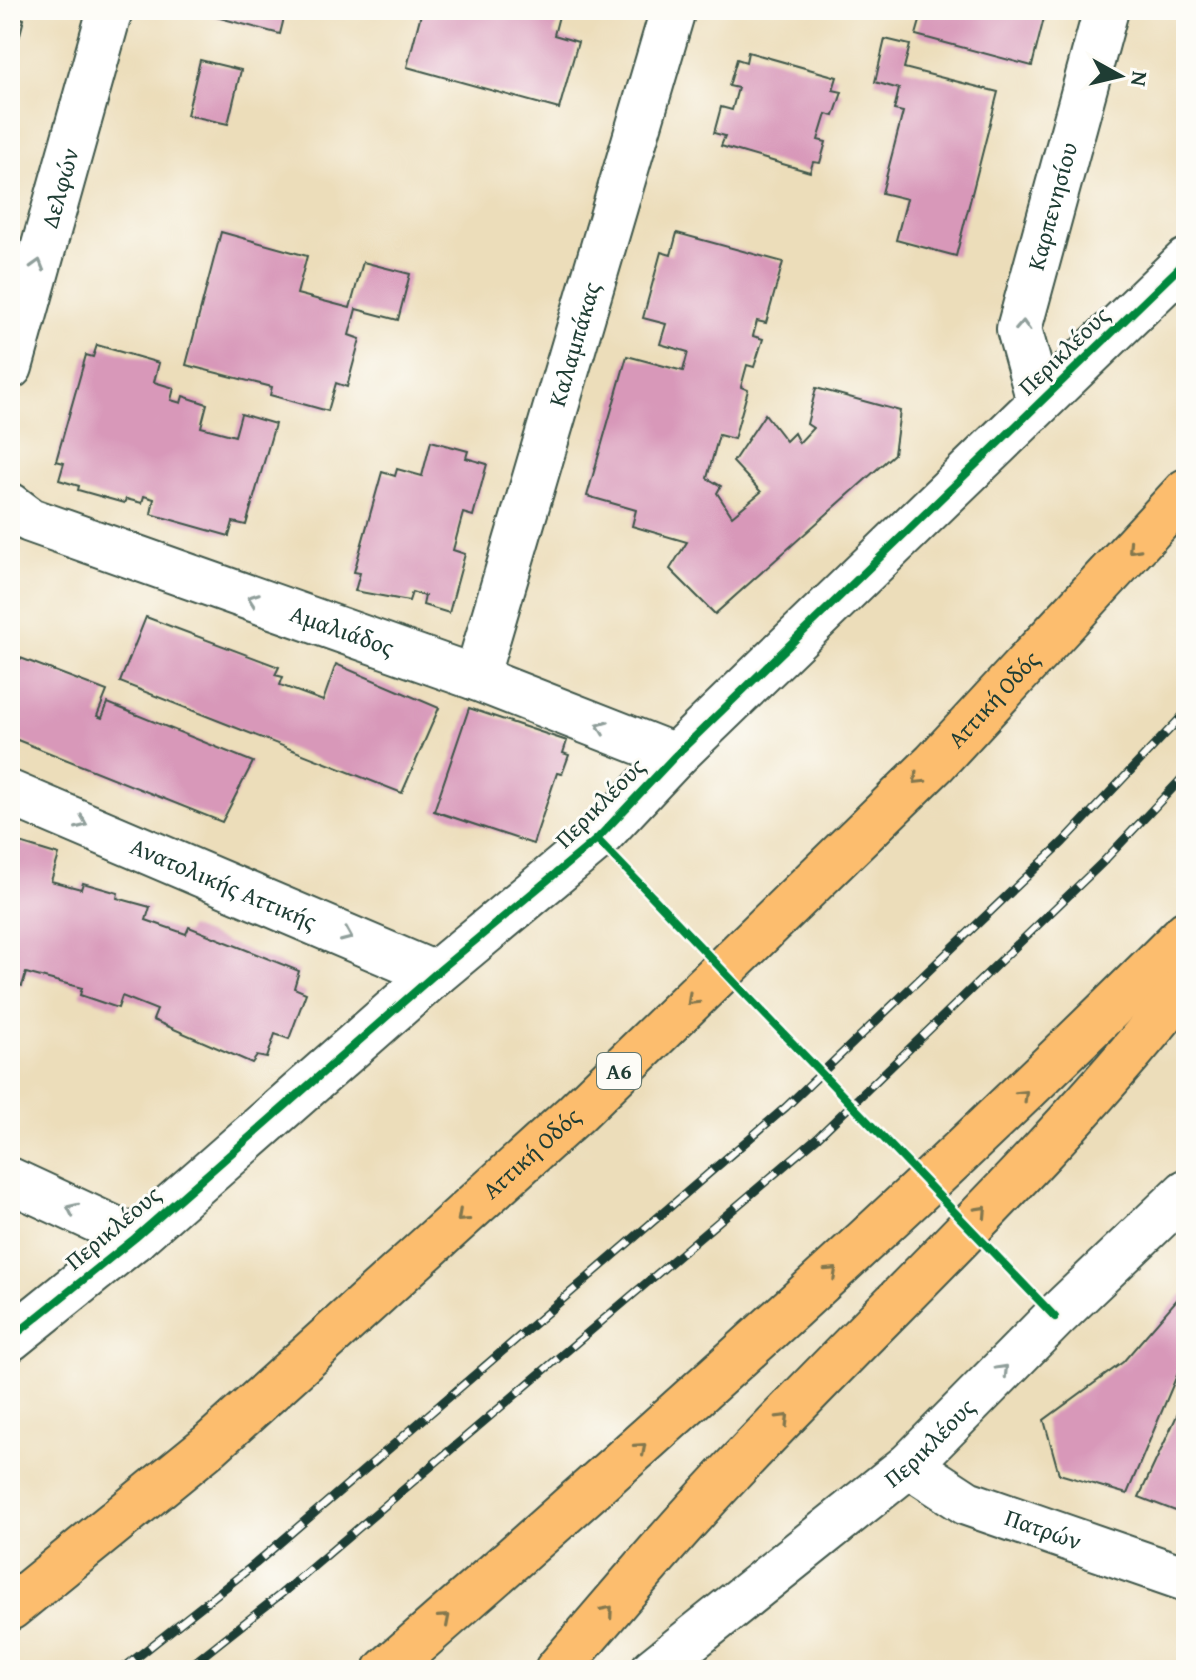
<svg xmlns="http://www.w3.org/2000/svg" width="1196" height="1680" font-family="'Gentium Book Plus',serif">
<rect width="100%" height="100%" fill="#fdfcf7"/>
<filter id="ink" filterUnits="userSpaceOnUse"><feTurbulence type="fractalNoise" baseFrequency=".0125" numOctaves="2"/><feDisplacementMap in="SourceGraphic" scale="16" xChannelSelector="R" yChannelSelector="G"/><feConvolveMatrix kernelMatrix="1 2 1 2 8 2 1 2 1" color-interpolation-filters="sRGB"/></filter>
<filter id="wash" filterUnits="userSpaceOnUse"><feTurbulence type="fractalNoise" baseFrequency=".006" numOctaves="4" result="noise"/><feDisplacementMap in="SourceGraphic" scale="32" xChannelSelector="R" yChannelSelector="G"/><feGaussianBlur stdDeviation="1.8" result="paint"/><feColorMatrix in="noise" values="0 0 0 0 0 0 0 0 0 0 0 0 0 0 0 0 0 1.4 0 .05"/><feComposite in="paint" operator="in"/></filter>
<g filter="url(#wash)">
<rect width="100%" height="100%" fill="#ecddba"/>
<g id="blocks">
<!-- building -->
<g fill="#d898b9">
<polygon points="190,10 286,10 280,34"/>
<polygon points="422,10 587,10 584,18 560,12 554,35 578,42 559,109 407,67"/>
<polygon points="911,10 1046,10 1032,66 916,35 922,14"/>
<polygon points="10,15 24,19 18,42 10,40"/>
<polygon points="885,39 910,45 904,68 998,92 956,256 896,240 907,199 882,193 903,112 894,110 899,89 875,82"/>
<polygon points="748,52 837,77 833,90 842,92 834,116 826,114 818,140 826,142 820,163 813,162 810,172 721,146 725,136 714,133 721,107 732,110 738,88 729,86 737,59 746,62"/>
<polygon points="200,60 241,70 228,124 187,115"/>
<polygon points="221,232 307,256 297,294 350,308 363,262 410,274 398,320 356,309 349,335 360,339 347,387 336,383 328,411 270,395 272,387 186,365"/>
<polygon points="677,233 783,262 766,323 757,321 753,336 763,339 754,367 747,365 741,387 748,390 734,439 719,435 707,478 721,486 717,493 732,516 761,492 733,462 765,414 786,441 794,433 799,443 813,428 807,424 816,388 900,411 894,454 715,614 670,569 687,542 632,526 636,510 587,496 627,356 683,371 688,352 660,344 666,324 643,318 661,252 671,255"/>
<polygon points="97,345 159,363 154,382 174,388 171,400 181,403 183,396 207,404 201,427 235,436 241,414 275,424 246,525 233,522 229,536 151,514 154,499 144,496 142,503 126,499 124,503 78,490 79,486 59,480 64,463 56,461 86,355 93,357"/>
<polygon points="431,441 468,451 466,458 487,464 473,516 463,513 453,550 465,554 449,613 423,605 425,596 412,592 409,601 355,591 360,573 354,572 382,472 395,476 397,469 422,476"/>
<polygon points="146,617 279,667 275,675 283,677 280,685 323,701 336,664 439,708 402,793 120,682"/>
<polygon points="10,654 107,691 97,716 102,718 108,703 253,762 222,822 10,737"/>
<polygon points="469,708 567,741 563,753 569,755 562,774 557,773 533,844 434,811"/>
<polygon points="10,840 59,855 51,881 81,889 83,883 118,893 117,898 150,907 146,920 186,934 189,927 299,971 294,988 306,993 289,1039 275,1034 267,1058 257,1056 252,1063 153,1020 157,1010 122,996 118,1008 80,995 82,988 26,973 22,986 10,981"/>
<polygon points="1186,1294 1186,1354 1127,1494 1059,1474 1044,1420 1123,1362 1180,1296"/>
<polygon points="1186,1396 1186,1515 1139,1497"/>
</g>
</g>
</g>
<g filter="url(#ink)">
<use href="#blocks" fill-opacity="0" stroke="#3e5548" stroke-width="2"/>
<g fill="none" stroke-linecap="round" stroke-linejoin="round">
<!-- minor casing -->
<g stroke="#3e5548" stroke-width="48">
<g id="minor">
<path id="s1" d="M10,367L110,10"/>
<path id="s2" d="M1039,401L1019,329L1106,10"/>
<path id="s3" d="M10,505L30,520L476,678L675,756"/>
<path id="s4" d="M476,678L673,10"/>
<path id="s5" d="M10,793L435,974"/>
<polyline points="10,1180 135,1238"/>
<polyline points="10,1339 135,1238 435,974 597,839 675,756 1186,261"/>
<path id="s6" d="M909,1465L967,1503L1186,1579"/>
<path id="s7" d="M653,1670L909,1465L1055,1317L1186,1192"/>
</g>
</g>
<!-- highway casing -->
<g stroke="#3e5548" stroke-width="48">
<g id="highway">
<path id="s8" d="M10,1608L210,1445L575,1114L935,763L1186,491"/>
<path d="M386,1670C659,1431 929,1190 1186,933"/>
<path d="M557,1670C610,1609 661,1547 716,1488C872,1320 1044,1165 1186,985"/>
</g>
</g>
<!-- minor -->
<use href="#minor" stroke="#fff" stroke-width="44"/>
<!-- highway -->
<use href="#highway" stroke="#fcbd6e" stroke-width="44"/>
<!-- rail casing -->
<g stroke="#1f3d34" stroke-width="9">
<g id="rail">
<polyline points="121,1670 255,1564 786,1107 1063,842 1186,712"/>
<polyline points="185,1670 281,1594 818,1137 1103,862 1186,774"/>
</g>
</g>
<!-- rail -->
<use href="#rail" stroke="#fdfcf7" stroke-width="6" stroke-dasharray="18" stroke-linecap="butt"/>
<!-- cycleway casing -->
<g stroke="#fdfcf7" stroke-width="13">
<g id="cycleway">
<polyline points="597,839 1055,1317"/>
<polyline points="10,1339 135,1238 435,974 597,839 675,756 1186,261"/>
</g>
</g>
<!-- cycleway -->
<use href="#cycleway" stroke="#00873e" stroke-width="8"/>
</g>
<!-- one-way arrows -->
<defs><path id="oneway-chevron" d="M-2-3.5L2.5 0L-2 3.5" fill="none" stroke-width="1.6" stroke-linecap="round" stroke-linejoin="round" transform="scale(2)"/></defs>
<g stroke="#8f9e9a">
<use href="#oneway-chevron" transform="translate(38 265) rotate(-74)"/>
<use href="#oneway-chevron" transform="translate(1023 326) rotate(-87)"/>
<use href="#oneway-chevron" transform="translate(253 599) rotate(-160)"/>
<use href="#oneway-chevron" transform="translate(602 727) rotate(-159)"/>
<use href="#oneway-chevron" transform="translate(82 823) rotate(23)"/>
<use href="#oneway-chevron" transform="translate(347 936) rotate(23)"/>
<use href="#oneway-chevron" transform="translate(72 1209) rotate(-155)"/>
<use href="#oneway-chevron" transform="translate(1003 1370) rotate(-46)"/>
</g>
<g stroke="#82774e">
<use href="#oneway-chevron" transform="translate(1133 548) rotate(133)"/>
<use href="#oneway-chevron" transform="translate(918 779) rotate(136)"/>
<use href="#oneway-chevron" transform="translate(692 1000) rotate(136)"/>
<use href="#oneway-chevron" transform="translate(1023 1095) rotate(-44)"/>
<use href="#oneway-chevron" transform="translate(982 1211) rotate(-47)"/>
<use href="#oneway-chevron" transform="translate(462 1217) rotate(138)"/>
<use href="#oneway-chevron" transform="translate(832 1272) rotate(-43)"/>
<use href="#oneway-chevron" transform="translate(784 1419) rotate(-45)"/>
<use href="#oneway-chevron" transform="translate(641 1448) rotate(-41)"/>
<use href="#oneway-chevron" transform="translate(608 1611) rotate(-49)"/>
<use href="#oneway-chevron" transform="translate(445 1619) rotate(-41)"/>
</g>
</g>
<g text-anchor="middle" stroke-width="6" stroke-linejoin="round" paint-order="stroke">
<!-- shield labels -->
<rect fill="#fdfcf7" stroke="#62766e" stroke-width="2" x="597" y="1053" width="44" height="36" rx="6"/>
<g font-size="22" font-weight="bold" fill="#1f3d34">
<text x="619" y="1079">Α6</text>
</g>
<!-- street labels -->
<g font-size="24" fill="#1f3d34" stroke="#fdfcf7">
<text dy="8" stroke="none"><textPath href="#s1" startOffset="186">Δελφών</textPath></text>
<text dy="8" stroke="none"><textPath href="#s2" startOffset="202">Καρπενησίου</textPath></text>
<text dy="8" stroke="none"><textPath href="#s4" startOffset="348">Καλαμπάκας</textPath></text>
<text transform="translate(1064 351) rotate(-44)" y="8">Περικλέους</text>
<text dy="8" stroke="none"><textPath href="#s3" startOffset="356">Αμαλιάδος</textPath></text>
<text dy="8" stroke="none"><textPath href="#s8" startOffset="1340">Αττική Οδός</textPath></text>
<text transform="translate(600 803) rotate(-45)" y="8">Περικλέους</text>
<text dy="8" stroke="none"><textPath href="#s5" startOffset="232">Ανατολικής Αττικής</textPath></text>
<text dy="8" stroke="none"><textPath href="#s8" startOffset="692">Αττική Οδός</textPath></text>
<text transform="translate(113 1228) rotate(-40)" y="8">Περικλέους</text>
<text dy="8" stroke="none"><textPath href="#s7" startOffset="358">Περικλέους</textPath></text>
<text dy="8" stroke="none"><textPath href="#s6" startOffset="150">Πατρών</textPath></text>
</g>
</g>
<!-- margin -->
<rect width="1196" height="1680" fill="none" stroke="#fdfcf7" stroke-width="40"/>
<!-- north arrow -->
<g transform="translate(1120 76) rotate(98)" stroke="#fdfcf7" stroke-width="6" paint-order="stroke">
<path d="M0-6L14 30L0 20L-14 30Z" fill="#1f3d34"/>
<text y="-12" font-size="22" font-weight="bold" text-anchor="middle" fill="#1f3d34">N</text>
</g>
</svg>
